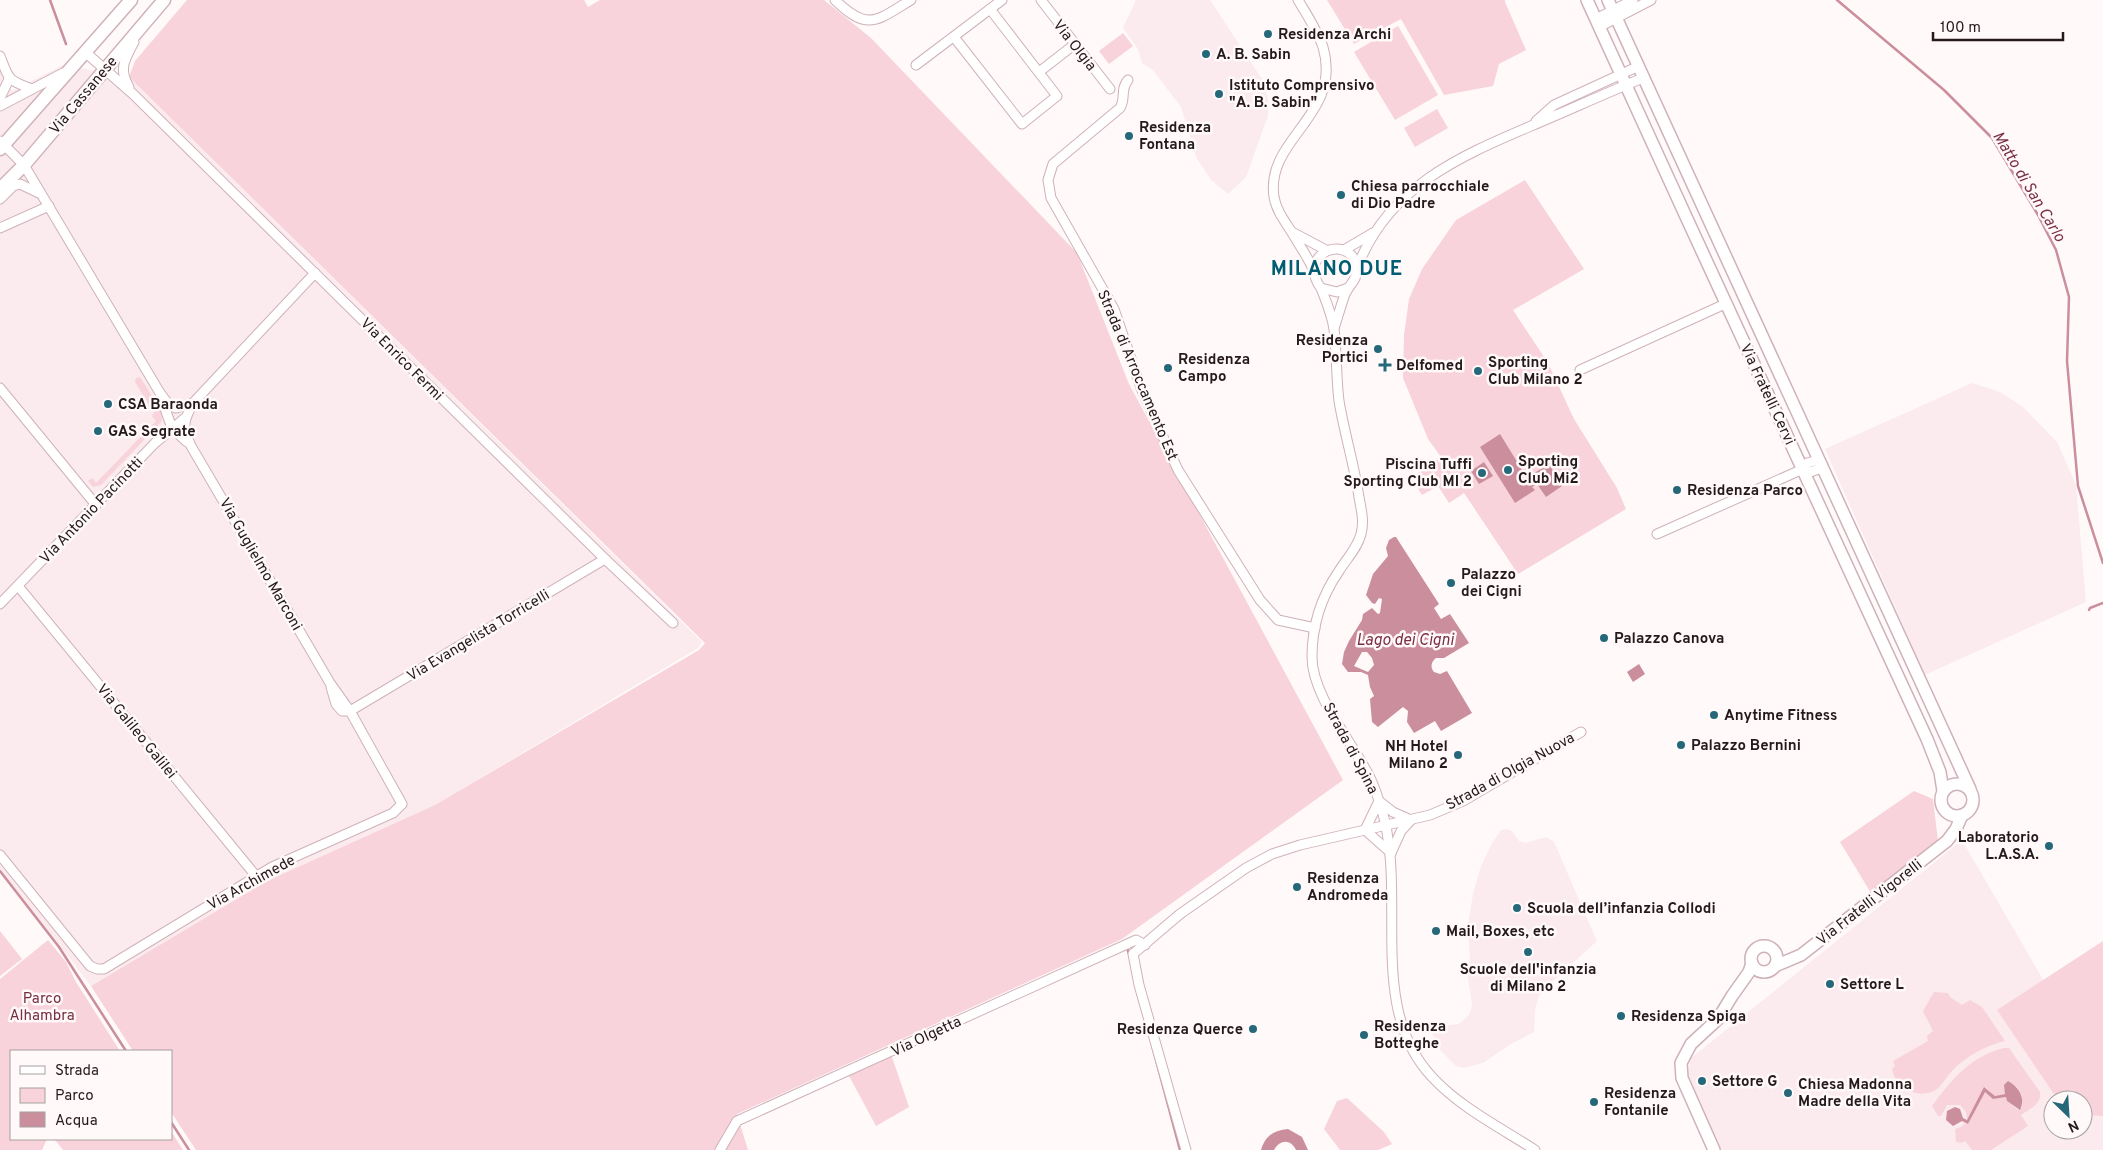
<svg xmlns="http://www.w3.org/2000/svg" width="2103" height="1150" font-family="Overpass,sans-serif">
<rect width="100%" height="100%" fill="#fff9fa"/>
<!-- built -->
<g fill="#fbebee" fill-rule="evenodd">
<polygon points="1136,0 1210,0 1262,79 1268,99 1268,116 1246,177 1228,194 1211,180 1206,172 1197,159 1181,107 1153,70 1142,63 1138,49 1123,28"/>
<polygon points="0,64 12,91 63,65 129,77 702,642 698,648 435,805 267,881 91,986 0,869"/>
<polygon points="1972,383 2000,392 2022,406 2057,442 2076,485 2086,602 1925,675 1825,449"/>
<polygon points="1507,829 1512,831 1519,841 1525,843 1546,837 1554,842 1597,941 1551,983 1539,996 1535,1010 1534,1032 1511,1044 1483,1063 1464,1068 1456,1066 1441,1051 1433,1036 1431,1027 1459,1024 1468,1016 1471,1010 1472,1004 1466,965 1470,960 1468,925 1473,894 1481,866 1492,843 1501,830"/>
<path d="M1962,840L2103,1083V1150H1719L1687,1078L1691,1058ZM2053,1100H2083V1130H2053Z"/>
</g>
<!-- green -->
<g fill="#f8d3db">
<polygon points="187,0 584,0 588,7 600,0 824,0 871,38 1077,253 1129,384 1343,780 1122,939 737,1114 748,1150 196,1150 171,1112 171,1051 133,1051 91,986 267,881 435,805 699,650 705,643 129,77 135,61"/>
<polygon points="1327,0 1505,0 1505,2 1526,50 1499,64 1493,86 1444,95 1401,19 1354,44"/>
<polygon points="1398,26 1438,95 1395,120 1354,52"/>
<polygon points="1123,33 1133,46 1109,64 1099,51"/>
<polygon points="1437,109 1448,128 1415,147 1404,128"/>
<polygon points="1525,180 1584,269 1513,310 1548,363 1574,419 1617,488 1626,509 1518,574 1464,493 1449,503 1438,486 1422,495 1411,478 1441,457 1428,439 1403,378 1404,335 1409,299 1422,269 1456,220"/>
<polygon points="140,377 161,410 162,421 101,485 93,487 88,481 92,478 96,483 156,421 152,416 154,413 135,382 136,378"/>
<polygon points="1914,791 1933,799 1938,841 1871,893 1840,842"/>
<polygon points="0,931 22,959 0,976"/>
<polygon points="48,940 66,962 76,982 120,1051 11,1051 11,1139 47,1139 42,1150 0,1150 0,979"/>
<polygon points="2103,941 2103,1116 2083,1115 2083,1100 2058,1100 1997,1010"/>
<path d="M1934,992L1948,993L1950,997L1962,1005L1970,1000L1982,1007L2005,1041C1985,1046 1966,1056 1952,1071C1947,1076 1942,1085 1937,1089C1920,1101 1895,1088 1892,1069L1895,1066L1893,1061L1928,1041L1927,1036L1933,1031L1923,1011Z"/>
<path d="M2004,1048H2009L2040,1092C2042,1104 2030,1109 2021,1115L2028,1126L1991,1150H1972L1965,1141L1961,1143L1956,1142L1955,1129L1961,1127L1965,1123L1968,1124L1985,1091L1993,1099L2006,1097L2007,1101L2018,1110L2022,1107V1095L2016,1086L2005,1094L1995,1096L1985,1087L1967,1120L1966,1112L1960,1105H1947L1941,1116H1938L1932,1106C1951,1080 1971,1056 2004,1048Z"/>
<polygon points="891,1054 909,1107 876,1126 848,1074"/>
<polygon points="1347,1098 1384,1132 1392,1144 1378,1150 1340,1150 1324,1129 1337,1101"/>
<polygon points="171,1131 183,1150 63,1150 56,1141 51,1139 171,1139"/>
</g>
<!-- water -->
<g fill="#cb8e9c" fill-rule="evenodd">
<polygon points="1500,434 1529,481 1533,478 1531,475 1549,464 1562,486 1546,497 1537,484 1532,487 1535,490 1515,503 1480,447"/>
<polygon points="1484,462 1493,476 1479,484 1471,471"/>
<path d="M1394,537H1396L1439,604L1434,608L1441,619L1450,614L1469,643L1444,658H1436C1431,662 1430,667 1434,672L1440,674L1447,671L1472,713L1441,731L1435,721L1414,733L1407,722L1408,711L1403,707L1378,727L1372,722L1370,699L1374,696L1370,687L1368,675L1361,672H1348L1342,664L1344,652L1349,641L1362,620L1363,614L1372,608L1378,614L1380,613L1382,599L1379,598L1375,604L1372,603L1366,595L1373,574L1388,556L1386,548L1389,540ZM1362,652H1367L1372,658L1374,665L1368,672L1354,666Z"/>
<polygon points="1639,664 1645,674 1633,682 1627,672"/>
<path d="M2008,1081C2019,1087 2026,1098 2020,1110L2007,1101L2006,1097L1993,1099L1985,1092L1968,1124L1962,1121L1953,1126L1946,1120L1947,1111L1955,1107L1960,1109L1963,1118L1967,1120L1984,1087L1995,1096L2005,1094L2004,1085Z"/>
<path d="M1288,1129L1302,1137L1308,1150H1296C1291,1139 1280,1139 1274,1150H1261C1265,1136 1274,1130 1288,1129Z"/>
</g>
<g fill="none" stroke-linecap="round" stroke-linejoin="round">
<!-- stream -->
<g stroke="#cb8e9c" stroke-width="2.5">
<polyline points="50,0 66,44"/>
<polyline points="1837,0 1944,90 1992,138 2038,215 2056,250 2069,297 2067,361 2078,486 2103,563"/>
<polyline points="2089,610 2090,608 2103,603"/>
<polyline points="0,871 59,947 126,1051"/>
<polyline points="1127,948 1130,957"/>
<polyline points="1152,1045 1180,1150"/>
<polyline points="171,1122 189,1150"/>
</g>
<!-- street casing -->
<g stroke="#cfb2b8" stroke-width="11">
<g id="street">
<path d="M835,0C868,32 876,21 911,0"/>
<polyline points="1041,0 1110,89"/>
<path d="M1298,0C1307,15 1317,30 1323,47C1343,116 1265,138 1274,197C1277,214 1289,226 1297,241C1302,249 1308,258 1312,267C1315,275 1315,281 1321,288C1326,301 1332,315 1334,329C1337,353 1336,377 1339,401C1344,431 1353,461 1358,491C1360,506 1365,519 1361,534C1357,549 1347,558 1339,571C1321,597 1312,625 1312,657C1312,693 1346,734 1363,765C1371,777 1376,791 1380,804C1410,893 1364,1006 1433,1078C1461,1108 1501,1128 1535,1150"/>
<polyline points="1596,19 1633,0"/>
<polyline points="1599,27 1651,0"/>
<polyline points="954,37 1022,124 1057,96 990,9"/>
<polyline points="85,52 133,94 605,559 673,623"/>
<path d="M0,56C9,79 7,80 32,89"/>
<polyline points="916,65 1002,0"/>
<polyline points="1039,72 1075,44"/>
<path d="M1128,80C1120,89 1126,99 1120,108L1053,164L1048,180L1051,198L1114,309L1141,388L1178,470L1260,600L1278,620L1315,628"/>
<path d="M129,87C118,69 125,59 134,42"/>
<polyline points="0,98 9,79"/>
<polyline points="0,106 63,73"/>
<polyline points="1536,121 1554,105 1639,66"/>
<polyline points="0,141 24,165 160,393 168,404 176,408 193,403"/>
<polyline points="0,199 13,186 20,184 41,194"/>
<polyline points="0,228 49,206"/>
<polyline points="1292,232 1326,250"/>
<polyline points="1344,250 1373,233"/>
<path d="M1357,268C1387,188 1458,157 1531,126C1569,110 1606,93 1643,78"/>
<path d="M1313,270C1319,241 1356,243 1357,270C1357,280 1349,285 1345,294C1341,305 1338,317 1334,328"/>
<polyline points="1321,288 1337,292 1348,288"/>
<polyline points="1580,370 1725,304"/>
<polyline points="0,388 96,505"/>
<polyline points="161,398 172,428 187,442"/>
<polyline points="1803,469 1810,472 1819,469 1822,465"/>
<polyline points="1803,469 1807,463 1818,460"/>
<polyline points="1657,534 1803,469"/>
<polyline points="18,586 256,876"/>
<polyline points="0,604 155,443 185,418"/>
<polyline points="331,687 336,704 342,711 350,711"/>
<polyline points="350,711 605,559"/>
<polyline points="1365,830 1379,801 1393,812 1411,820 1401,831 1391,853"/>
<polyline points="1365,830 1391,853"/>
<path d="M0,855L90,966L97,969H104L272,867L393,813L402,804L350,711L330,683L191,446C182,426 183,422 193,403L315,273"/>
<polyline points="720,1150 737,1121 1136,940 1145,945"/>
<polyline points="1186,1150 1139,985 1133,954 1180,914 1246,868 1272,854 1300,845 1430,815 1463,801 1581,732"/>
</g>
</g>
<!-- secondary casing -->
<g stroke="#cfb2b8" stroke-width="14">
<g id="secondary">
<path d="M1587,0C1699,247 1814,493 1927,739L1940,772L1943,791"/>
<polyline points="1608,0 1970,789"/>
<circle cx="1957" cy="800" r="16"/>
<circle cx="1764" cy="959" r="13"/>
<polyline points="1775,966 1801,955 1947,841 1956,829 1962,815"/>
<polyline points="1714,1150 1682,1078 1681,1063 1691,1044 1718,1019 1732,996 1749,972 1752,963"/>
</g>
</g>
<!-- primary casing -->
<g stroke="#cfb2b8" stroke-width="15">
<g id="primary">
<polyline points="0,149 131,0"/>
<polyline points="0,189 24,165 164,0"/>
</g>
</g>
<!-- street -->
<use href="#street" stroke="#fff" stroke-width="9"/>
<!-- secondary -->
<use href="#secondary" stroke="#fff" stroke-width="11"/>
<!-- primary -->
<use href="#primary" stroke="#fff" stroke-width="12"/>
</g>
<!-- markers -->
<g fill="#25687a" stroke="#fff9fa" stroke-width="2">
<circle cx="1268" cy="34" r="5"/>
<circle cx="1206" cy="54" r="5"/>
<circle cx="1219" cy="94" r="5"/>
<circle cx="1129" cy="136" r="5"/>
<circle cx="1341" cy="195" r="5"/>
<circle cx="1378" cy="349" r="5"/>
<path d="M1382.5 357.5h5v5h5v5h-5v5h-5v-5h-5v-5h5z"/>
<circle cx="1168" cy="368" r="5"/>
<circle cx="1478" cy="371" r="5"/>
<circle cx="108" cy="404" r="5"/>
<circle cx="98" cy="431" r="5"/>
<circle cx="1508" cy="470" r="5"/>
<circle cx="1482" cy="473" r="5"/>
<circle cx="1677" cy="490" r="5"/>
<circle cx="1451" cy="583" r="5"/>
<circle cx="1604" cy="638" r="5"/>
<circle cx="1714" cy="715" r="5"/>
<circle cx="1681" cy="745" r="5"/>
<circle cx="1458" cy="755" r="5"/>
<circle cx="2049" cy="846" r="5"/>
<circle cx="1297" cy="887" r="5"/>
<circle cx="1517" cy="908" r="5"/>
<circle cx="1436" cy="931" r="5"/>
<circle cx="1528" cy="952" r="5"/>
<circle cx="1830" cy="984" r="5"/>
<circle cx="1621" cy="1016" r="5"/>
<circle cx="1253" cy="1029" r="5"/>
<circle cx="1364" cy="1035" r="5"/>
<circle cx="1702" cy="1081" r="5"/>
<circle cx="1788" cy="1093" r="5"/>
<circle cx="1594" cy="1102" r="5"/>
</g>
<g text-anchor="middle" stroke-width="5" stroke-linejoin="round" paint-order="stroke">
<!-- poi labels -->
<g font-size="15" font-weight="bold" fill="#241a1c" stroke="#fff9fa" text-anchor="start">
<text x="1278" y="39">Residenza Archi</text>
<text x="1216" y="59">A. B. Sabin</text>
<text x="1229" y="90">Istituto Comprensivo<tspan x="1229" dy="17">"A. B. Sabin"</tspan></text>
<text x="1139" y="132">Residenza<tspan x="1139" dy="17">Fontana</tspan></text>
<text x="1351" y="191">Chiesa parrocchiale<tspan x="1351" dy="17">di Dio Padre</tspan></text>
<text x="1368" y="345" text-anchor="end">Residenza<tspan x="1368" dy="17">Portici</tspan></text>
<text x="1178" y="364">Residenza<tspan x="1178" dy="17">Campo</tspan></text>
<text x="1488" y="367">Sporting<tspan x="1488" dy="17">Club Milano 2</tspan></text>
<text x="1396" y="370">Delfomed</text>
<text x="118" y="409">CSA Baraonda</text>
<text x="108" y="436">GAS Segrate</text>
<text x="1518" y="466">Sporting<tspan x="1518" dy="17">Club Mi2</tspan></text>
<text x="1472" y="469" text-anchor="end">Piscina Tuffi<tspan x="1472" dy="17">Sporting Club MI 2</tspan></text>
<text x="1687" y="495">Residenza Parco</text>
<text x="1461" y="579">Palazzo<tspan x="1461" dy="17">dei Cigni</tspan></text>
<text x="1614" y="643">Palazzo Canova</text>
<text x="1724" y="720">Anytime Fitness</text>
<text x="1691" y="750">Palazzo Bernini</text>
<text x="1448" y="751" text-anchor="end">NH Hotel<tspan x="1448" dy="17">Milano 2</tspan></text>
<text x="2039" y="842" text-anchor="end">Laboratorio<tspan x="2039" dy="17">L.A.S.A.</tspan></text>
<text x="1307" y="883">Residenza<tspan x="1307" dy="17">Andromeda</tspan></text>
<text x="1527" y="913">Scuola dell’infanzia Collodi</text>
<text x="1446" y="936">Mail, Boxes, etc</text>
<text x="1528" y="974" text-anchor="middle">Scuole dell'infanzia<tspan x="1528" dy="17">di Milano 2</tspan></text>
<text x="1840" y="989">Settore L</text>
<text x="1631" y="1021">Residenza Spiga</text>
<text x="1374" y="1031">Residenza<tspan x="1374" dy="17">Botteghe</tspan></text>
<text x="1243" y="1034" text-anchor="end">Residenza Querce</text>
<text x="1712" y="1086">Settore G</text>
<text x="1798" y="1089">Chiesa Madonna<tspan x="1798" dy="17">Madre della Vita</tspan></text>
<text x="1604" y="1098">Residenza<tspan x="1604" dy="17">Fontanile</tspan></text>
</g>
<!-- street labels -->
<g font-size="15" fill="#241a1c" stroke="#fff9fa">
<text transform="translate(1075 45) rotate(52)" y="5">Via Olgia</text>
<text transform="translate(83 95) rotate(-50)" y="5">Via Cassanese</text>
<text transform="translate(402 359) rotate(45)" y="5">Via Enrico Fermi</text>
<text transform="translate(1138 375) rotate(67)" y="5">Strada di Arroccamento Est</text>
<text transform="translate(1768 394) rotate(65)" y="5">Via Fratelli Cervi</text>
<text transform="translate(91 510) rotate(-46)" y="5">Via Antonio Pacinotti</text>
<text transform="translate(261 564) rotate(60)" y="5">Via Guglielmo Marconi</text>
<text transform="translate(478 635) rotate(-31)" y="5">Via Evangelista Torricelli</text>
<text transform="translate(137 731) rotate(51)" y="5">Via Galileo Galilei</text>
<text transform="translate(1351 748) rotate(62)" y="5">Strada di Spina</text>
<text transform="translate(1510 771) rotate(-29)" y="5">Strada di Olgia Nuova</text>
<text transform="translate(251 882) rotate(-29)" y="5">Via Archimede</text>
<text transform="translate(1869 902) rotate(-38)" y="5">Via Fratelli Vigorelli</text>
<text transform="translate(926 1036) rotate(-25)" y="5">Via Olgetta</text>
</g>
<!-- park labels -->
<g font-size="15" fill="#772d44" stroke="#fff9fa">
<text x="42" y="1003">Parco<tspan x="42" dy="17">Alhambra</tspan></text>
</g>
<!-- water labels -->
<g font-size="16" font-style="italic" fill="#7a2f46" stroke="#fff9fa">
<text transform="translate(2030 186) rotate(59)" y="6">Matto di San Carlo</text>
<text x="1405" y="645">Lago dei Cigni</text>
</g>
<!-- district labels -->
<g font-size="20" font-weight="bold" letter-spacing="1" fill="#015d71" stroke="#fff9fa">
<text x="1337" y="275">MILANO DUE</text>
</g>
</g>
<!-- legend -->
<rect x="10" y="1050" width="162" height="90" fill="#fff9fa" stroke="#a7a0a1"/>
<rect x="20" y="1066" width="25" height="8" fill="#ffffff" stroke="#a7a0a1"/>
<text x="55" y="1075" font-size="15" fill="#241a1c">Strada</text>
<rect x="20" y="1088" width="25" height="15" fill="#f8d3db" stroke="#a7a0a1"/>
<text x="55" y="1100" font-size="15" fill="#241a1c">Parco</text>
<rect x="20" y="1112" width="25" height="15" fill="#cb8e9c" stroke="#a7a0a1"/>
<text x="55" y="1125" font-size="15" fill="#241a1c">Acqua</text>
<!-- north arrow -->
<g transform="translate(2068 1115) rotate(155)"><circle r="24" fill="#fff9fa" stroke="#a7a0a1"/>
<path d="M0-4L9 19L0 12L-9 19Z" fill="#25687a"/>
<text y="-8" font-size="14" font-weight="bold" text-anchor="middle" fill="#241a1c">N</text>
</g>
<!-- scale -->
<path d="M1933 32v8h130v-8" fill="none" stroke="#241a1c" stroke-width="2.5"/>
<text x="1940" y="32" font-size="15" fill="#241a1c" stroke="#fff9fa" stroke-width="4" paint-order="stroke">100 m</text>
</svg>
